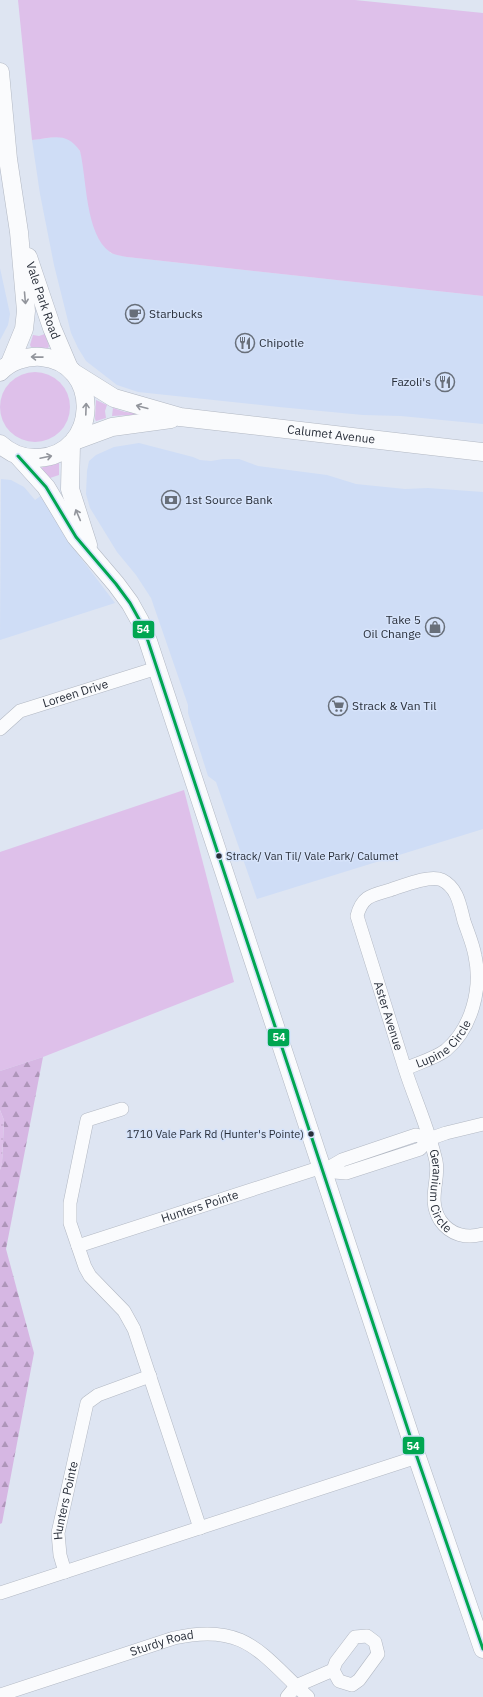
<svg xmlns="http://www.w3.org/2000/svg" width="483" height="1697" font-family="'IBM Plex Sans',sans-serif">
<defs>
<pattern id="forest-firs" width="22" height="20" patternUnits="userSpaceOnUse"><rect width="22" height="20" fill="#d6b7e3"/><path d="M5 1l3.5 6h-7zM16 11l3.5 6h-7z" fill="#ae95b9"/></pattern>
<pattern id="wetland-marsh" width="20" height="14" patternUnits="userSpaceOnUse"><rect width="20" height="14" fill="#dec0ea"/><path d="M1 5h8M5 5V1M11 12h8M15 12V8" fill="none" stroke="#bea5c9"/></pattern>
</defs>
<rect width="100%" height="100%" fill="#dee5f2"/>
<!-- built -->
<g fill="#cfddf6">
<polygon points="63,136 73,141 80,151 110,253 127,257 483,296 483,424 401,416 363,415 279,407 138,392 117,385 86,361 78,348 71,333 54,265 40,194 32,140"/>
<polygon points="0,268 10,314 8,325 0,340"/>
<polygon points="139,443 193,457 200,460 211,461 223,459 239,459 258,466 327,475 356,484 405,489 428,488 483,492 483,829 257,899 216,782 208,776 188,713 188,705 151,598 136,575 117,552 90,508 86,494 87,471 89,461 96,455 114,447"/>
<polygon points="1,479 11,480 24,487 35,500 42,495 74,549 115,603 0,640"/>
</g>
<!-- grass -->
<g fill="#dec0ea">
<path d="M18,0H355L483,13V296L127,257C122,256 114,255 110,252C85,234 87,179 80,151C66,131 53,138 32,140Z"/>
<polygon points="45,334 49,346 48,348 31,347 30,345 33,335 39,336"/>
<circle cx="35" cy="407" r="35"/>
<polygon points="96,400 107,405 105,411 106,418 96,421 95,419"/>
<polygon points="113,408 125,412 147,414 112,416"/>
<polygon points="59,463 59,475 47,479 40,468"/>
<polygon points="184,790 234,982 43,1057 0,1071 0,852"/>
</g>
<!-- forest -->
<polygon fill="url(#forest-firs)" points="43,1057 6,1249 34,1353 2,1523 0,1524 0,1170 2,1163 4,1120 0,1110 0,1071"/>
<!-- wetland -->
<polygon fill="url(#wetland-marsh)" points="0,1110 4,1120 2,1163 0,1170"/>
<g fill="none" stroke-linecap="round" stroke-linejoin="round">
<!-- street casing -->
<g stroke="#b2b8c3" stroke-width="14">
<g id="street">
<path id="s1" d="M0,729L20,711L157,668"/>
<path id="s2" d="M405,1069C418,1063 436,1058 446,1050C472,1028 482,988 475,956C473,944 468,933 464,921C460,906 458,888 442,880C430,874 403,886 390,890C372,895 362,896 357,916C373,967 389,1018 405,1069C415,1100 429,1130 436,1161C440,1180 427,1199 440,1220C450,1235 467,1239 483,1234"/>
<polyline points="122,1109 87,1120 70,1203 70,1223 85,1267 90,1276 124,1311 134,1329 200,1528"/>
<polygon points="416,1135 429,1139 420,1149 346,1173 323,1171 342,1160"/>
<polyline points="429,1139 446,1133 483,1124"/>
<path id="s3" d="M78,1246L322,1167"/>
<path id="s4" d="M65,1572L60,1555L58,1533L87,1403L98,1395L150,1376"/>
<polyline points="0,1593 417,1457"/>
<path id="s5" d="M0,1695L174,1638C245,1622 260,1653 308,1697"/>
<polyline points="287,1697 296,1686 333,1670 336,1662 355,1637 367,1636 375,1642 378,1654 359,1680 352,1685 339,1681 333,1670"/>
</g>
</g>
<!-- secondary casing -->
<g stroke="#b2b8c3" stroke-width="19">
<g id="secondary">
<polyline points="0,72 8,159 19,232 26,311 24,329 10,363"/>
<path id="s6" d="M28,257L52,328L69,368"/>
<path d="M0,372C10,361 26,356 41,357C102,362 100,455 38,458C23,459 11,454 0,444"/>
<path id="s7" d="M74,373L114,398L180,417L483,452"/>
<polyline points="74,441 112,427 171,419"/>
<polyline points="71,444 70,489 88,545"/>
<polyline points="18,456 46,487 76,537 116,584 130,603 140,621 148,641 417,1457 483,1649"/>
</g>
</g>
<!-- street -->
<use href="#street" stroke="#fafbfd" stroke-width="13"/>
<!-- secondary -->
<use href="#secondary" stroke="#fafbfd" stroke-width="18"/>
<!-- bus-1 casing -->
<g stroke="#d6e3fa" stroke-width="6">
<polyline id="bus-1" points="18,456 46,487 76,537 116,584 130,603 140,621 148,641 417,1457 483,1649"/>
</g>
<!-- bus-1 -->
<use href="#bus-1" stroke="#00a651" stroke-width="3"/>
</g>
<!-- one-way arrows -->
<defs><path id="oneway-shaft" d="M-6 0H5M1.5-3L5.5 0L1.5 3" fill="none" stroke-width="1.6" stroke-linecap="round" stroke-linejoin="round"/></defs>
<g stroke="#92959c">
<use href="#oneway-shaft" transform="translate(25 298) rotate(85)"/>
<use href="#oneway-shaft" transform="translate(37 357) rotate(-179)"/>
<use href="#oneway-shaft" transform="translate(142 407) rotate(-165)"/>
<use href="#oneway-shaft" transform="translate(86 409) rotate(-88)"/>
<use href="#oneway-shaft" transform="translate(46 457) rotate(-12)"/>
<use href="#oneway-shaft" transform="translate(78 515) rotate(-113)"/>
</g>
<!-- icons -->
<defs>
<g id="cafe-ring" transform="scale(1)"><circle r="9.5" fill="#d6e3fa" stroke="#686f7a" stroke-width="1.5"/><path d="M-5.5-4.5H6V0H3Q3 3.5 0 3.5H-2.5Q-5.5 3.5-5.5 0ZM3-3.2v2h1.7v-2ZM-6 4.5H4V6H-6Z" fill="#686f7a"/></g>
<g id="restaurant-ring" transform="scale(1)"><circle r="9.5" fill="#d6e3fa" stroke="#686f7a" stroke-width="1.5"/><path d="M-5-6h1v4h1v-4h1v4h1v-4h1v5L-1.5 .5V6h-2V.5L-5-1ZM5-6V6H3V1.5H1.5Q1.5-4 5-6Z" fill="#686f7a"/></g>
<g id="bank-ring" transform="scale(1)"><circle r="9.5" fill="#d6e3fa" stroke="#686f7a" stroke-width="1.5"/><path d="M-6-4H6V4H-6ZM0-2.3a2.3 2.3 0 1 0 0 4.6a2.3 2.3 0 1 0 0-4.6Z" fill="#686f7a"/></g>
<g id="shop-ring" transform="scale(1)"><circle r="9.5" fill="#d6e3fa" stroke="#686f7a" stroke-width="1.5"/><path d="M-5-2.5h2.3a2.7 3.5 0 0 1 5.4 0H5L5.5 6h-11ZM-1.5-2.5h3a1.5 2.3 0 0 0-3 0Z" fill="#686f7a"/></g>
<g id="supermarket-ring" transform="scale(1)"><circle r="9.5" fill="#d6e3fa" stroke="#686f7a" stroke-width="1.5"/><path d="M-6-5.5h2.5l.6 2H6L4.5 2H-2.5L-4.4-4H-6ZM-1.5 3.2a1.3 1.3 0 1 0 .1 0ZM3 3.2a1.3 1.3 0 1 0 .1 0Z" fill="#686f7a"/></g>
</defs>
<g fill-rule="evenodd">
<use href="#cafe-ring" x="135" y="314"/>
<use href="#restaurant-ring" x="245" y="343"/>
<use href="#restaurant-ring" x="445" y="382"/>
<use href="#bank-ring" x="171" y="500"/>
<use href="#shop-ring" x="435" y="627"/>
<use href="#supermarket-ring" x="338" y="706"/>
</g>
<!-- markers -->
<g fill="#292f3a" stroke="#d6e3fa" stroke-width="1.5">
<circle cx="219" cy="856" r="3.5"/>
<circle cx="311" cy="1134" r="3.5"/>
</g>
<g text-anchor="middle" stroke-width="3" stroke-linejoin="round" paint-order="stroke">
<!-- bus labels -->
<g font-size="11" fill="#292f3a" stroke="#d6e3fa" text-anchor="start">
<text x="226" y="860">Strack/ Van Til/ Vale Park/ Calumet</text>
<text x="304" y="1138" text-anchor="end">1710 Vale Park Rd (Hunter's Pointe)</text>
</g>
<!-- street labels -->
<g font-size="12" fill="#292f3a" stroke="#d6e3fa">
<text dy="4" stroke="none"><textPath href="#s6" startOffset="46">Vale Park Road</textPath></text>
<text dy="4" stroke="none"><textPath href="#s7" startOffset="268">Calumet Avenue</textPath></text>
<text dy="4" stroke="none"><textPath href="#s1" startOffset="85">Loreen Drive</textPath></text>
<text dy="4" stroke="none"><textPath href="#s2" startOffset="437">Aster Avenue</textPath></text>
<text dy="4" stroke="none"><textPath href="#s2" startOffset="47">Lupine Circle</textPath></text>
<text dy="4" stroke="none"><textPath href="#s2" startOffset="621">Geranium Circle</textPath></text>
<text dy="4" stroke="none"><textPath href="#s3" startOffset="128">Hunters Pointe</textPath></text>
<text dy="4" stroke="none"><textPath href="#s4" startOffset="73">Hunters Pointe</textPath></text>
<text dy="4" stroke="none"><textPath href="#s5" startOffset="170">Sturdy Road</textPath></text>
</g>
<!-- poi labels -->
<g font-size="12" fill="#292f3a" stroke="#d6e3fa" text-anchor="start">
<text x="149" y="318">Starbucks</text>
<text x="259" y="347">Chipotle</text>
<text x="431" y="386" text-anchor="end">Fazoli's</text>
<text x="185" y="504">1st Source Bank</text>
<text x="421" y="624" text-anchor="end">Take 5<tspan x="421" dy="14">Oil Change</tspan></text>
<text x="352" y="710">Strack &amp; Van Til</text>
</g>
</g>
<g stroke="#d6e3fa" stroke-width="1.5">
<rect x="132" y="620" width="23" height="19" rx="4" fill="#00a651"/>
<rect x="267" y="1028" width="23" height="19" rx="4" fill="#00a651"/>
<rect x="402" y="1436" width="23" height="19" rx="4" fill="#00a651"/>
</g>
<g font-size="11" text-anchor="middle" font-weight="bold" fill="#fff">
<text x="143" y="633">54</text>
<text x="279" y="1041">54</text>
<text x="413" y="1450">54</text>
</g>
</svg>
